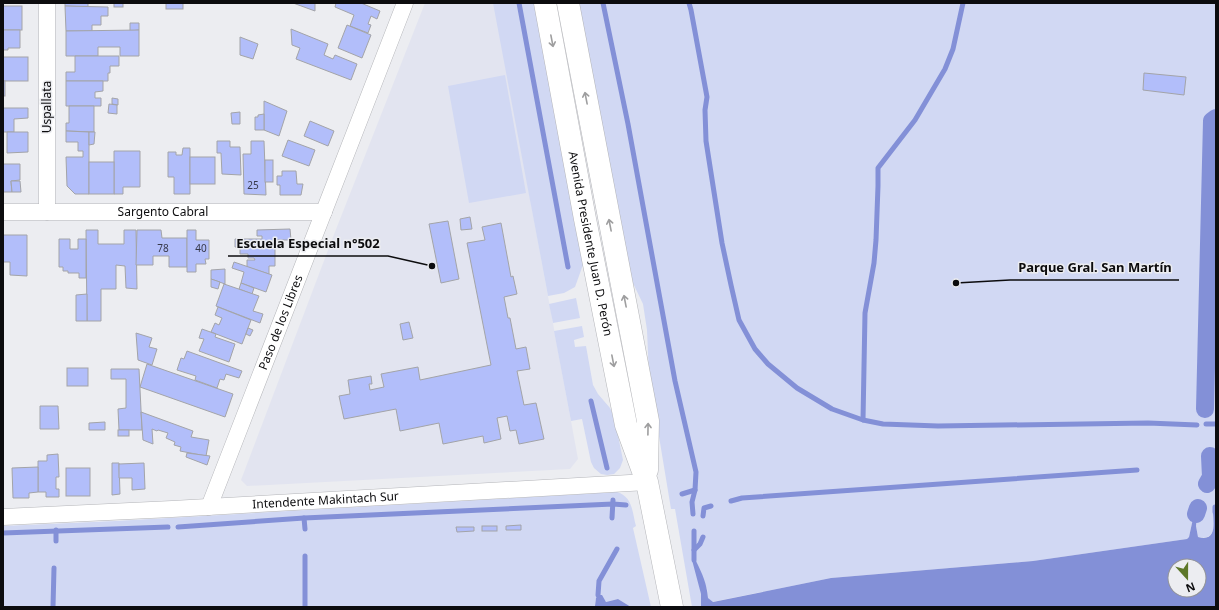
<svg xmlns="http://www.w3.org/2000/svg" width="1219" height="610" font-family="'Noto Sans',sans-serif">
<rect width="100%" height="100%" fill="#ecedf1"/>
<!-- built -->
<polygon fill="#e2e4f0" points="425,3 494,3 578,459 570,469 247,486 241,480 333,237"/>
<!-- green -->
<g fill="#d1d8f3">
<polygon points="493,3 538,3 584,262 575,287 564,293 548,296"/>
<path d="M577,3H1216V517V513H1214C1214,525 1216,541 1198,537L1196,526L1197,515L1194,514L1189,537L1187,539L1033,561L831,578L712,602L708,598L707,588L699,582L701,594L702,607H692L675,509H671L649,376L647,330L643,304L631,279Z"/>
<polygon points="505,75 526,193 469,203 448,86"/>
<polygon points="576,298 580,318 553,323 549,304"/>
<polygon points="582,326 584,337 574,340 575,347 586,346 593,385 598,394 610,408 614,416 623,460 620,468 614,474 607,475 601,474 594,468 591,462 582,419 571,421 554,331"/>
<path d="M617,492C633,497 632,512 636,526L633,528L651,607H631L618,599L606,602L601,595L598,596L596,598L595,606L592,607H3V526L116,521Z"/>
</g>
<!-- water -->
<g fill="#8390d7" fill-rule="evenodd">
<path d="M1215,512L1216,517V607H701V594L692,560L696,561C702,573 707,584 708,598L713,602L831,578L1033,561L1187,539L1189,537L1194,514L1197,515L1196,526L1198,537C1216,542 1214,525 1213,513ZM1175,566H1199V590H1175Z"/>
<polygon points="598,595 602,595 606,602 618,599 631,607 592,607 595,606 596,598"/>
</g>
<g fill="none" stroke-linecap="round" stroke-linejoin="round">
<!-- stream -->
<g stroke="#8390d7" stroke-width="5">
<polyline points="519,3 568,267"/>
<polyline points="603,3 628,124 675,381 696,472 695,490 692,502 693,514"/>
<polyline points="689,3 691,10 707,97 705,110 706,141 722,243 731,285 739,320 755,349 768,364 797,388 832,409 863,420 883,424 938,426 1148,423 1197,425"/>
<polyline points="591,401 607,468"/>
<polyline points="863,420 865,313 874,263 876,240 878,186 878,168 915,120 945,69 953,49 963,3"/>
<polyline points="1206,424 1216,424"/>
<polyline points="1211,467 1216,466"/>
<polyline points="1211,477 1211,484"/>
<polyline points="682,494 695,490"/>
<polyline points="731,501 742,498 1137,470"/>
<polyline points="1215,507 1215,512"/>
<polyline points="703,516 704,508 711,506"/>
<polyline points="304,518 305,529"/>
<polyline points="612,518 613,500"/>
<polyline points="178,527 304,518 613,504 626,505"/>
<polyline points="56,530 56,541"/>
<polyline points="694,531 694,560"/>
<polyline points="3,533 168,527"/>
<polyline points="694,550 700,544 703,537"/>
<polyline points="305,556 305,607"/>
<polyline points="598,595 599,581 617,549"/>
<polyline points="53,607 54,568"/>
</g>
<!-- canal -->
<g stroke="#8390d7" stroke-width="18">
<polyline points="1205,409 1212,121 1216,118"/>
<polyline points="1207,484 1211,477 1210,456"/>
<polyline points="1196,514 1198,508"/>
</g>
</g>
<!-- building -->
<g fill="#b2befa" stroke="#a3a4a8">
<polygon points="65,3 88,3 88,7 65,6"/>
<rect x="114" y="3" width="9" height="4"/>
<rect x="166" y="3" width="17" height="6"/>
<polygon points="293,3 315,3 315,11"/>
<polygon points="336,3 361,3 380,11 377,19 371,16 368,24 371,25 368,33 350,26 354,15 335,7"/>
<rect x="3" y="6" width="19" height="24"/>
<polygon points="65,6 108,7 108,16 101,16 101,25 92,25 92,31 66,31"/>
<polygon points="130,23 139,23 139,30 130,31"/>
<polygon points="347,25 371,35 362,58 338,48"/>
<polygon points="291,29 328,44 324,55 333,59 335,55 357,64 351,80 296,59 300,48 292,45"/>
<polygon points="3,30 20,30 20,48 8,48 8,50 3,50"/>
<polygon points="139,30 139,56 120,56 120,47 98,47 98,56 66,56 66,31"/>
<polygon points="240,37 258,44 253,59 240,55"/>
<polygon points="75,56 119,56 119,66 110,66 110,73 108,73 108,81 66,81 66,72 75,72"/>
<rect x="3" y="57" width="25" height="24"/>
<polygon points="1144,73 1186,77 1184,95 1143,90"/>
<rect x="3" y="81" width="2" height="15"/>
<polygon points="66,81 103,81 103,91 95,92 95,98 101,98 101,106 66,106"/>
<polygon points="112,98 118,99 118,105 112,104"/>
<polygon points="264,101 287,111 279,136 264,130"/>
<polygon points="109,104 117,105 117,114 108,113"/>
<polygon points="69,106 94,106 94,132 66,131 66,123 69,123"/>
<polygon points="3,108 28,108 28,118 14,119 14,132 3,132"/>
<polygon points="240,112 240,124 232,124 231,113"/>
<polygon points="264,114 264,130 255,130 255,117 258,117 258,115"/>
<polygon points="310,121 334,131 328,146 304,136"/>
<polygon points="66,131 89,132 89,194 75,194 67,186 66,157 83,157 83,151 78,151 78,142 66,142"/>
<polygon points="7,132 28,132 28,152 7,153"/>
<polygon points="89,132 95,132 94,144 89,145"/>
<polygon points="288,140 315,150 309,166 282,156"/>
<polygon points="217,141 230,141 230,147 240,147 241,175 222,174 221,153 217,153"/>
<polygon points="251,141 264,141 266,195 244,194 243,154 251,154"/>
<polygon points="183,148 190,148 190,194 174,194 174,177 168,177 168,152 176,152 176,155 182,155"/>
<polygon points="114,151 140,151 140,187 123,187 123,194 114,194"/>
<rect x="190" y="157" width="25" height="27"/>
<rect x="265" y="160" width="8" height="22"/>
<rect x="89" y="162" width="25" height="32"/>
<polygon points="3,164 20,164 20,180 11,181 12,192 3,192"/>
<polygon points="282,171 296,171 297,184 303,184 301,195 280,195 280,185 277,185 277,176 282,176"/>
<polygon points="11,181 20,181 21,192 12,192"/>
<polygon points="470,217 472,229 461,230 460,219"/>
<polygon points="448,221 459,279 441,283 429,224"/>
<polygon points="501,223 511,277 513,276 517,294 504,297 508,318 510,318 516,349 526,347 530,369 517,371 524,405 536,403 544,439 519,444 516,430 510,431 507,416 497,418 501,439 484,443 483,436 443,444 439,423 400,431 396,409 344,419 339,396 350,394 348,380 371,376 372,384 369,384 370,390 384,387 381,374 418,367 420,380 491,365 467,243 485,240 482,227"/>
<polygon points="290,229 291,240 275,240 275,266 269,266 269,274 247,267 247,260 255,260 254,258 248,258 248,254 240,254 240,247 235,247 235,239 262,239 262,236 257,236 257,230"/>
<polygon points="86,230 98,230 98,244 124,244 124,230 136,230 137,289 126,288 125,266 116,265 116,289 101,289 101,321 87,321"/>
<polygon points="137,230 161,230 162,238 187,238 187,267 169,267 169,256 153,256 153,265 136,265"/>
<polygon points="187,230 196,230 196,240 209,240 209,259 205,259 206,264 196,264 196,272 187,272"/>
<polygon points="3,235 27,235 27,276 10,275 10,262 3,262"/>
<polygon points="59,239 70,239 70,249 78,249 78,239 86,239 86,278 79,278 79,273 68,273 68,271 63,271 63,267 59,267"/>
<polygon points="234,262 272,275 266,292 241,283 244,272 232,268"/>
<polygon points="225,269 225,284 211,279 211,270"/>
<polygon points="211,279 220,282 218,289 211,287"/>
<polygon points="241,283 254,288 252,294 239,289"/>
<polygon points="224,284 259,296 253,311 263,314 260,323 216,306"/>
<polygon points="87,294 87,321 76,321 76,295"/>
<polygon points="218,307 251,320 242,344 211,332 215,323 219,325 222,318 215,315"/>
<polygon points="409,322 413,338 403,340 400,324"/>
<polygon points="248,328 253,330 250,336 246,334"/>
<polygon points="202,329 216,334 215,337 235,344 229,362 199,351 204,339 199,338"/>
<polygon points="136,333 152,338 149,347 157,349 152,365 138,360"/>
<polygon points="187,351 242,371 239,378 226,374 224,380 220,379 217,388 195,380 196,376 177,370 181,358 184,359"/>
<polygon points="147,364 233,394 225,417 140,387"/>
<rect x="67" y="368" width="21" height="18"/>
<polygon points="111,369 139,369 142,430 119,430 118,409 126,408 126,379 111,379"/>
<polygon points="40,406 58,406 59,429 40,429"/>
<polygon points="141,412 193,431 191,437 209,440 206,456 180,451 181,447 174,445 175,442 166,438 168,433 158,430 157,431 152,429 153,444 143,440"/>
<polygon points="105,422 105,430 89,430 89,423"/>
<rect x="118" y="430" width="11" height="6"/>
<polygon points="187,453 210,456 207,465 186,457"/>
<polygon points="58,454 59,477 56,477 56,489 59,489 59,497 46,497 46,492 38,492 38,461 47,461 47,455"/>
<polygon points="112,463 119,463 120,494 112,495"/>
<polygon points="144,463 145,489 132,490 132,478 119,478 119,464"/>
<polygon points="38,467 38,492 29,493 29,498 13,498 12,468"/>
<rect x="66" y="468" width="24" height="28"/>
<polygon points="521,525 521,530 506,530 506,526"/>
<rect x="482" y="526" width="15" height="5"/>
<polygon points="456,527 474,527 474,531 457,532"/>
</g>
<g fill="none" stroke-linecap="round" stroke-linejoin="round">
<!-- minor casing -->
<g stroke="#b4b5b9" stroke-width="17">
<g id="minor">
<path id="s1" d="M3,212H324"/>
<polyline points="47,212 47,3"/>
<path id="s2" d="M209,507L405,3"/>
<path id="s3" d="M3,517L172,509L647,482"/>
</g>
</g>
<!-- secondary casing -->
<g stroke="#b4b5b9" stroke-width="23">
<g id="secondary">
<path id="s4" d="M545,3L585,219L626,425L647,482L672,607"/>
<polyline points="568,3 648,421 647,470"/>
</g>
</g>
<!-- minor -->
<use href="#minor" stroke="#fff" stroke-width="16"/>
<!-- secondary -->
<use href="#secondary" stroke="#fff" stroke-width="22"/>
</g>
<!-- one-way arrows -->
<defs><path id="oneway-shaft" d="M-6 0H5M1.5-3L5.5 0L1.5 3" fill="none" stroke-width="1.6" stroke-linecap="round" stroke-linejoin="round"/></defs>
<g stroke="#9e9e9f">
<use href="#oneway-shaft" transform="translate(552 41) rotate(79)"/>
<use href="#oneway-shaft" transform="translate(586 98) rotate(-101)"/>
<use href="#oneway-shaft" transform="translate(610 225) rotate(-101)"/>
<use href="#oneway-shaft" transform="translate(625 301) rotate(-101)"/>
<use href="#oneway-shaft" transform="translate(613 361) rotate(79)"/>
<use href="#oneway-shaft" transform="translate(648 429) rotate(-89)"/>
</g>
<g text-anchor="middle" stroke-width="3" stroke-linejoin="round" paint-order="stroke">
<!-- number labels -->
<g font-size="10" fill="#363849">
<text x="253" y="189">25</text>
<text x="163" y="252">78</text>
<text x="201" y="252">40</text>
</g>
<!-- street labels -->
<g font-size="12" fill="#0c0c0e" stroke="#ecedf1">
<text transform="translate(47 107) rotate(-90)" y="4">Uspallata</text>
<text dy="4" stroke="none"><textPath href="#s1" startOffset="160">Sargento Cabral</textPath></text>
<text dy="4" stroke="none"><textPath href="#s4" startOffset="245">Avenida Presidente Juan D. Perón</textPath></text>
<text dy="4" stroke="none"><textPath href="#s2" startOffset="198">Paso de los Libres</textPath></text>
<text dy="4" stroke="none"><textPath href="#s3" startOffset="323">Intendente Makintach Sur</textPath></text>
</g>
</g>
<!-- callouts -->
<path fill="none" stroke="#0c0c0e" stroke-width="1.5" d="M432 266L388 256H228M956 283L1010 280H1179"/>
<g fill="#0c0c0e" stroke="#ecedf1" stroke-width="1.5">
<circle cx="432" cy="266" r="4"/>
<circle cx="956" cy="283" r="4"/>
</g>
<g font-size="13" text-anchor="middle" font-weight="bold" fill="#0c0c0e" stroke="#ecedf1" stroke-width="3" stroke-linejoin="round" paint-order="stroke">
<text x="308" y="248">Escuela Especial n°502</text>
<text x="1095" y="272">Parque Gral. San Martín</text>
</g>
<!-- border -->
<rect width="1219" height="610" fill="none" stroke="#0c0c0e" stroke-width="8"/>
<!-- north arrow -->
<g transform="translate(1187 578) rotate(159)"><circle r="19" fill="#ecedf1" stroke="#929396"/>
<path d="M0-3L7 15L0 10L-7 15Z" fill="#5d7729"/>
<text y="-6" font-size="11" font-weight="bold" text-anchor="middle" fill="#0c0c0e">N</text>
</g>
</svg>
